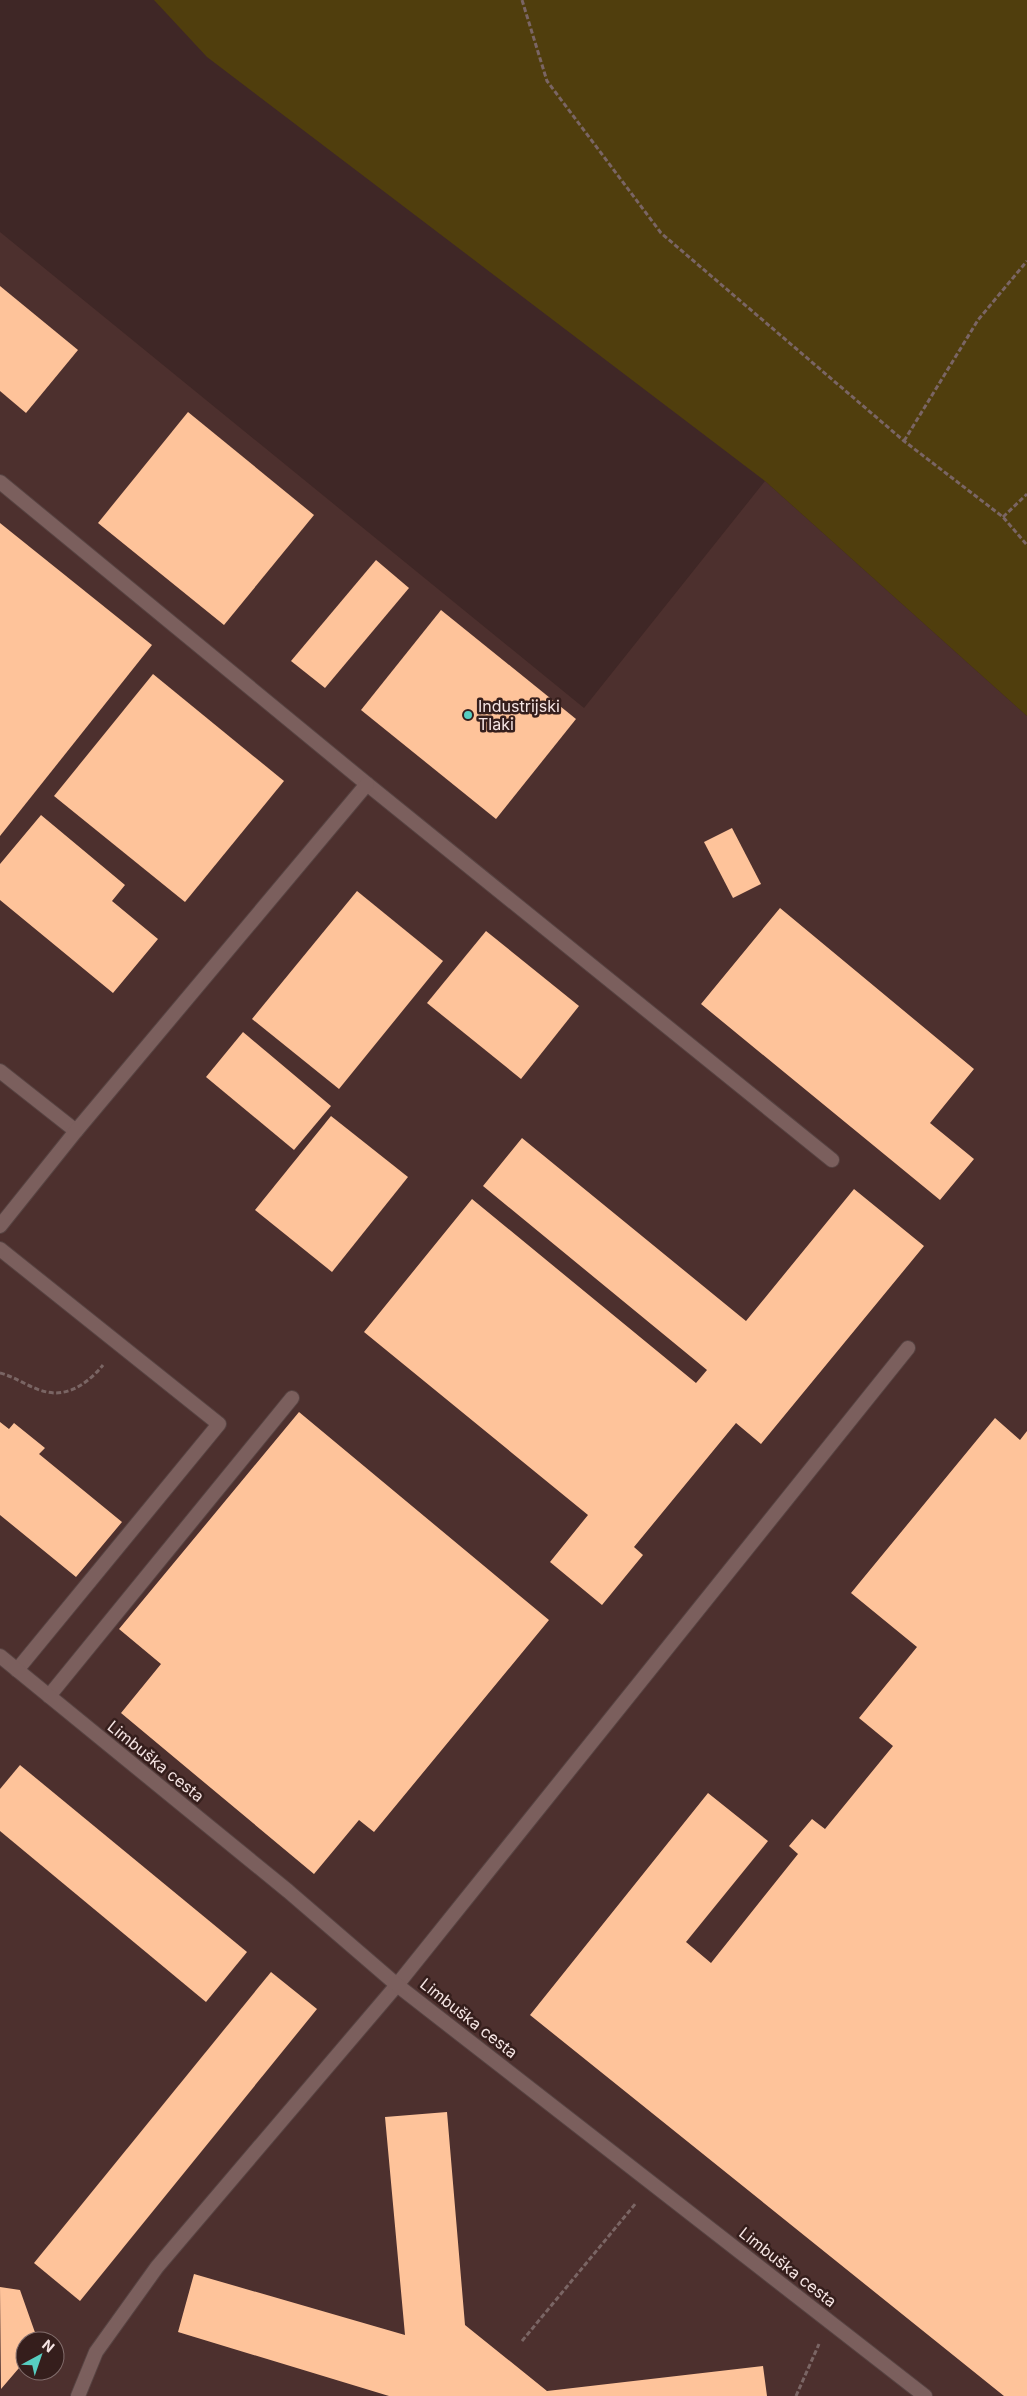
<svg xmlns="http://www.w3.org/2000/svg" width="1027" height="2396" font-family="Inter,sans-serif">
<rect width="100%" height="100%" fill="#3f2726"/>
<!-- built -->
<path fill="#4d302e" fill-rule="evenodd" d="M0,232L584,708L765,481L1027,716V2396H0ZM25,2341H55V2371H25Z"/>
<!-- green -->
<polygon fill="#503e0d" points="154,0 1027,0 1027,716 765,481 207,57"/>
<!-- building -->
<g fill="#fec39a">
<polygon points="0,286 78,350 26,413 0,391"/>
<polygon points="188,412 314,515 224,625 98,523"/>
<polygon points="0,523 152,645 0,836"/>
<polygon points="376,560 409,588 325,688 291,661"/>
<polygon points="441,610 576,719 496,819 361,710"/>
<polygon points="153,674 284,781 185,902 54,796"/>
<polygon points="41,815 125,885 112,901 158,939 113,993 0,900 0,864"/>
<polygon points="732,828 761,884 733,898 704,842"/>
<polygon points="357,891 443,961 339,1089 252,1019"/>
<polygon points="780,908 974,1069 930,1123 974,1159 940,1200 701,1004"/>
<polygon points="486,931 579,1006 521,1079 427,1003"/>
<polygon points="243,1032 331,1106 294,1150 206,1077"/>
<polygon points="331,1116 408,1177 332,1272 255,1210"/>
<polygon points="522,1138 746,1321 854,1189 924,1246 761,1444 736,1423 634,1547 643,1555 602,1605 550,1562 588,1515 364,1332 472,1199 696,1383 707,1370 483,1186"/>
<polygon points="299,1412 549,1620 374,1832 359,1820 314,1874 121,1713 161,1664 119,1629"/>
<polygon points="995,1418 1020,1440 1027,1431 1027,2396 1004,2396 530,2015 708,1793 768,1841 686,1942 711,1963 798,1854 789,1846 812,1819 825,1829 893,1746 859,1718 917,1647 851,1593"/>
<polygon points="0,1422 9,1429 14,1423 45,1448 39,1454 122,1522 76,1577 0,1515"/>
<polygon points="20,1765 247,1952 206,2002 0,1831 0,1789"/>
<polygon points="271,1972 317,2009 80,2301 34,2263"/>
<polygon points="447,2112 465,2325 547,2391 763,2366 767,2396 389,2396 178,2332 194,2274 405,2335 385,2117"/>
<polygon points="0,2287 20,2290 38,2341 25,2341 25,2361 1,2389"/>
</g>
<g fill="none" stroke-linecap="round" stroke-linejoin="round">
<!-- service casing -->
<g stroke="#574342" stroke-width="16">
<g id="service">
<polyline points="0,482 367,784 832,1160"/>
<polyline points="0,1071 76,1131"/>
<polyline points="0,1226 76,1131 367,784"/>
<polyline points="0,1249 219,1424 17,1670"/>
<polyline points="49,1696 292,1398"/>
<polyline points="78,2396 96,2352 157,2267 397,1985 908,1348"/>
</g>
</g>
<!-- minor casing -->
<g stroke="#574342" stroke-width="16">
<polyline id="minor" points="0,1656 288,1891 397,1985 925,2396"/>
</g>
<!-- path -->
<g stroke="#7a6564" stroke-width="3" stroke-dasharray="5 2.5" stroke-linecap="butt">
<polyline points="522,0 547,81 661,233 904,441 1003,517 1027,545"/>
<polyline points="904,441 978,320 1027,261"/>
<polyline points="1003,517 1027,494"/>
<path d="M0,1373C16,1377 31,1389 47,1392C70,1397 90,1381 103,1365"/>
<polyline points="522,2341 636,2203"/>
<polyline points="796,2396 819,2344"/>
</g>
<!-- service -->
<use href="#service" stroke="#7b5f5d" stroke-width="14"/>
<!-- minor -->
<use href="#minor" stroke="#7b5f5d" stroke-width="14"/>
</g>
<!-- markers -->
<circle fill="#57cec1" stroke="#351e1c" stroke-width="2" cx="468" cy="715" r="5"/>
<g text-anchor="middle" stroke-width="5" stroke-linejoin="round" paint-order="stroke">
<!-- poi labels -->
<g font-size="16" fill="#f5e4e3" stroke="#351e1c" text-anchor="start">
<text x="478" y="712">Industrijski<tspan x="478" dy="18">Tlaki</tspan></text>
</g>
<!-- street labels -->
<g font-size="16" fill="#f5e4e3" stroke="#351e1c">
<text transform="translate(156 1761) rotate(39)" y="6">Limbuška cesta</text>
<text transform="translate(469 2018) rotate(38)" y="6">Limbuška cesta</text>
<text transform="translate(788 2267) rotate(38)" y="6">Limbuška cesta</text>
</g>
</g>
<!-- north arrow -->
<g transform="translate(40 2356) rotate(40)"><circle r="24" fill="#351e1c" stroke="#826d6c"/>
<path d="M0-4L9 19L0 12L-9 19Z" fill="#57cec1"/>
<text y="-8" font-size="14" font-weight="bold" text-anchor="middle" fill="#f5e4e3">N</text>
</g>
</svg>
